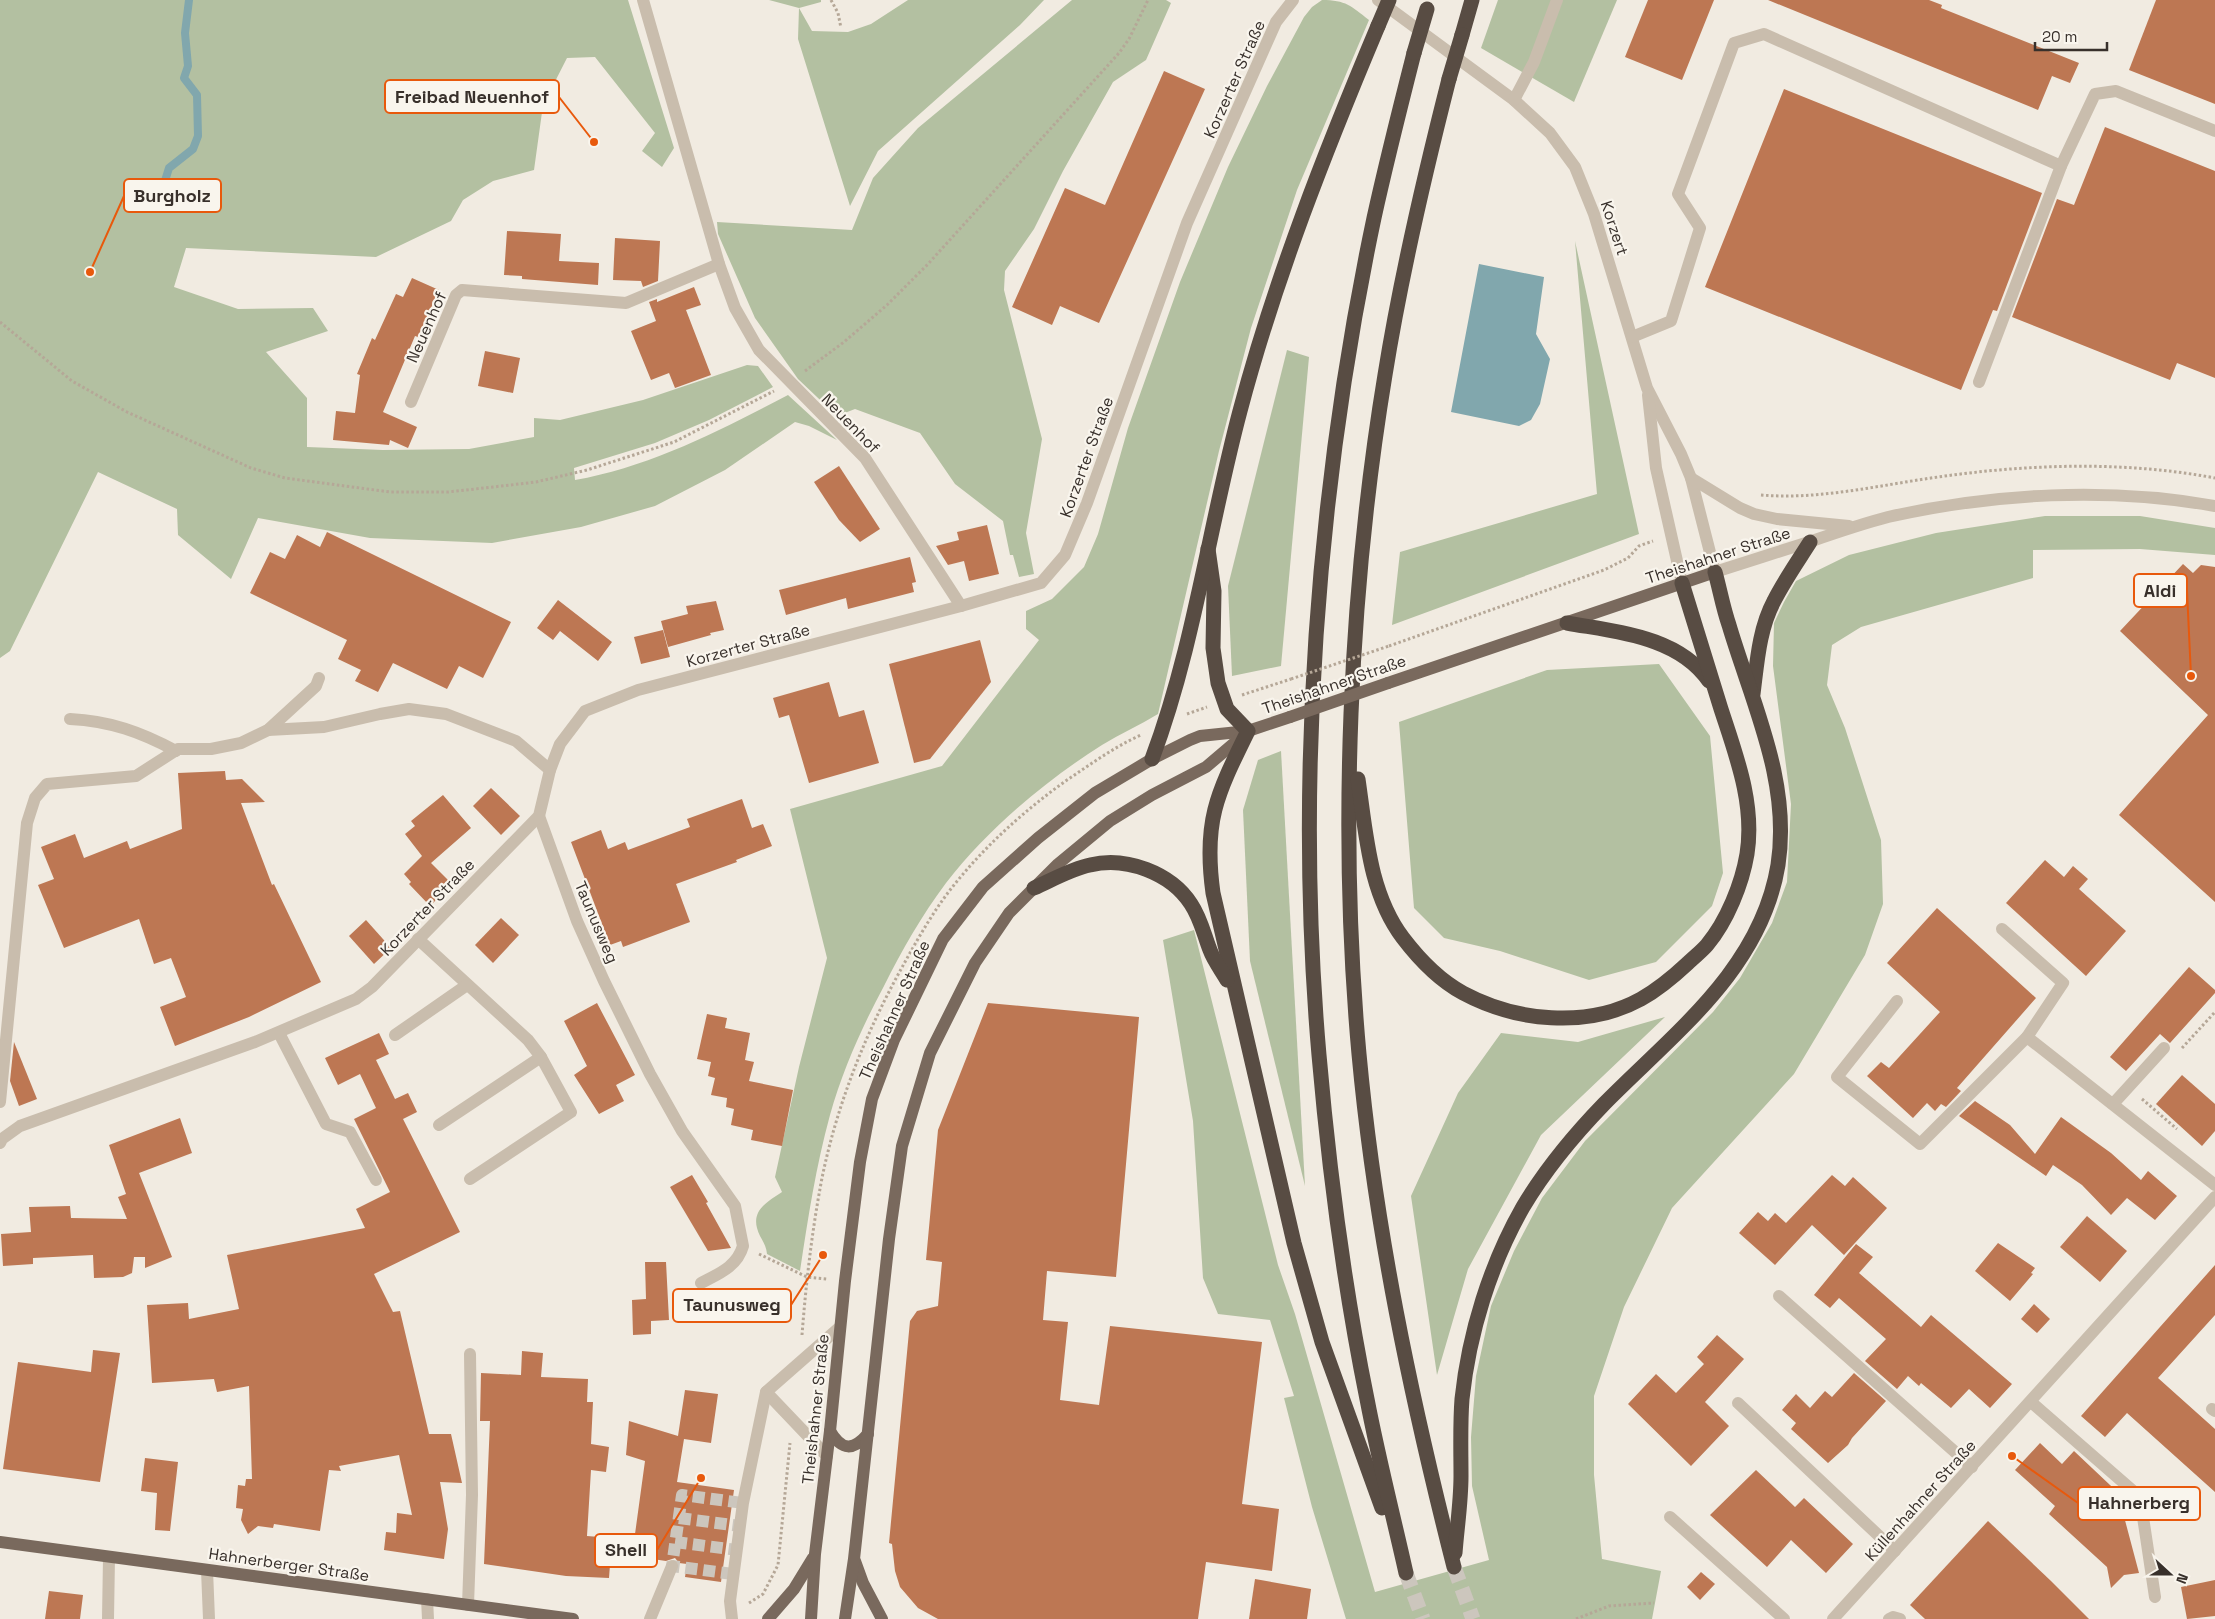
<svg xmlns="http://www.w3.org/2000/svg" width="2215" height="1619" font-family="'Space Grotesk',sans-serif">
<rect width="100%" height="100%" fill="#f1ebe1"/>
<!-- green -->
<g fill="#b3c0a1">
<path d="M0,0H628L674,148L662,167L642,151L655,133L595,57L567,58L543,105L534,170L493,181L463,200L451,221L376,257L186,248L174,287L238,309L313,308L328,331L266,352L307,398V447L383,450L469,449L534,437V418L560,420L643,400L747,365L758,366L773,387L709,420L655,443L574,468L575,480C650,467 721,430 788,395L837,440L809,426L795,422L725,470L655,506L581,527L492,543L370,538L258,518L231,579L178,535L177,509L98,472L10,651L0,658Z"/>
<polygon points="769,0 821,0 821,2 799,8 812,31 848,32 871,24 908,0 1044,0 1020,25 878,151 850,206 798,39 799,8"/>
<polygon points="1072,0 1166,0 1171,3 1146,60 1113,82 1063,171 1034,229 1005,271 1004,290 1042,439 1026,533 1034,574 1019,577 1013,555 1010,555 1003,521 955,484 920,433 855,409 837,416 798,379 755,318 718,234 717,222 852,230 873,178 918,128"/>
<path d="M1322,0C1346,0 1351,6 1369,20L1297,190L1251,328L1219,451L1158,714C1140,725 1120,734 1102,745C1045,781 988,829 946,883C922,915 902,950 884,986C862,1027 843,1069 830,1115C816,1166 808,1218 800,1271L767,1254C766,1243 759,1237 757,1228C752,1209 769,1201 782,1192L775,1177L799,1067L827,958L790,809L942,766L1039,640L1026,629V611L1052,599L1084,567L1098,534L1128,428L1180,282L1228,167L1267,86L1304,17L1312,7Z"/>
<polygon points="1498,0 1617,0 1574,102 1481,48"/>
<polygon points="1575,241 1639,534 1392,625 1400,552 1597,494"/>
<polygon points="1287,350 1309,357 1281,666 1232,676 1228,586"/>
<polygon points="2045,516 2140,516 2215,528 2215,555 2140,549 2033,550 2033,578 1861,627 1832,645 1827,685 1845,728 1881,840 1883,904 1865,955 1794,1074 1672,1208 1624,1307 1594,1396 1594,1475 1602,1559 1661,1571 1652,1619 1346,1619 1312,1507 1284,1398 1294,1396 1270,1320 1218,1314 1203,1278 1193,1121 1163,940 1194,930 1278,1265 1295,1314 1375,1592 1489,1560 1472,1486 1471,1437 1476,1376 1491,1306 1514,1251 1542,1198 1585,1141 1713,1012 1740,978 1772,923 1787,882 1791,804 1773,666 1774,623 1784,602 1796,581 1849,555 1936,533"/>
<polygon points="1659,664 1710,736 1723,873 1712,906 1656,962 1589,980 1500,951 1444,938 1414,908 1399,722 1547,670"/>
<polygon points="1281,751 1305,1186 1250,961 1243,810 1258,760"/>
<polygon points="1665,1017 1541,1135 1468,1269 1437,1375 1411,1196 1458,1093 1501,1033 1578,1042"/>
</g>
<!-- water -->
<polygon fill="#81a7ad" points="1479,264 1544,277 1536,334 1550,359 1540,404 1531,420 1519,426 1451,412"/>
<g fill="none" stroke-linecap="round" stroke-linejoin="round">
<!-- stream -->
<polyline stroke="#81a7ad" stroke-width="8" points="164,184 169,168 193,149 198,136 197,95 184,78 188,66 185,33 189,0"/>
</g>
<!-- building -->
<g fill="#bd7753">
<polygon points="1648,0 1714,0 1682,80 1625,57"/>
<polygon points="1768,0 1929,0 1942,5 1941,8 2079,63 2070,83 2052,76 2038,110"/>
<polygon points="2156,0 2215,0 2215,104 2129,70"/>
<polygon points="1164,71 1205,89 1099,323 1060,306 1052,325 1012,307 1065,188 1105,205"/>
<polygon points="1784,89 2042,193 1997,311 1993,310 1961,390 1705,287"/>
<polygon points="2105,127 2215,171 2215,378 2177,363 2170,380 2012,317 2057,199 2074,205"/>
<polygon points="507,231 561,234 559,261 599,263 598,285 522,279 522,276 504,275"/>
<polygon points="615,238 660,241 658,281 643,287 641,281 613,280"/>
<polygon points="412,278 439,290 418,337 415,336 383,412 417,427 408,448 390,440 389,445 333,440 336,411 355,413 360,375 357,374 372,338 375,340 396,294 403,297"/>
<polygon points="694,287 701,305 686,310 711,375 675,388 669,373 651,380 631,331 656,321 649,302 657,299 657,302"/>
<polygon points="485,351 520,358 513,393 478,386"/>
<polygon points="839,466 880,529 860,542 839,520 814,482"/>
<polygon points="987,525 999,574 969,581 964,561 948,565 936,546 959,540 957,532"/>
<polygon points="327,532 511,622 483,678 459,666 447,689 393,663 378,692 355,681 361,670 338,659 347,640 250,593 270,552 285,559 297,535 320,547"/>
<polygon points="910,557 916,582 912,583 914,592 848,609 846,598 786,615 779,590"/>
<polygon points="2183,564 2193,573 2201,565 2215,567 2215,902 2119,815 2208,715 2120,631"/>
<polygon points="558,600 612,642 598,661 560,631 553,640 537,628"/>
<polygon points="716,601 724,630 710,633 711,635 668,647 661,621 688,614 686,606"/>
<polygon points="663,630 670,657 641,664 634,637"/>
<polygon points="980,640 991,682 930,759 914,763 889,664"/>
<polygon points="829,682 839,717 864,710 879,763 809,783 789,715 779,718 773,698"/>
<polygon points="225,771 226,780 242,779 265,802 241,803 272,885 274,884 321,982 249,1017 175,1046 160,1007 186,997 171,958 154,964 139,919 64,948 38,885 54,879 41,847 75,834 84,858 127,841 130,849 182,829 178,773"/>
<polygon points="491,788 520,816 501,835 473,806"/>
<polygon points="443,795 471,828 431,863 452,884 430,906 409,884 411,882 404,874 422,856 405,834 415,826 411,821"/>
<polygon points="742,799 752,828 763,824 772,846 736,860 737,862 676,884 690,922 623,947 621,941 610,945 571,842 601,830 608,849 625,842 628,850 690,827 687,819"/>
<polygon points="2045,860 2064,877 2073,866 2088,879 2079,889 2126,931 2086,976 2006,903"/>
<polygon points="1937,908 2036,998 1957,1088 1961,1091 1946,1107 1941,1104 1935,1111 1927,1103 1913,1118 1867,1076 1881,1062 1889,1068 1940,1012 1887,963"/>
<polygon points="501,918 519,935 493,963 475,945"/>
<polygon points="366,920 391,948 374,964 349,936"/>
<polygon points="2189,967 2215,990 2215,993 2170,1043 2160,1034 2126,1071 2110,1057"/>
<polygon points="597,1003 635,1075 616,1085 624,1101 599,1114 574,1075 587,1066 564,1021"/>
<polygon points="988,1003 1139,1017 1116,1277 1047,1271 1043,1320 1068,1322 1060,1400 1099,1405 1110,1326 1262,1342 1242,1504 1279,1509 1272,1571 1206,1562 1198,1619 938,1619 918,1608 900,1587 895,1571 892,1544 889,1543 910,1321 917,1311 938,1306 942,1262 926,1260 938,1130"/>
<polygon points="707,1014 727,1018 725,1028 750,1033 745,1060 754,1062 749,1081 793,1090 782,1146 751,1140 753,1130 731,1125 734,1109 726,1107 727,1098 711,1095 715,1078 708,1076 711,1062 697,1059"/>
<polygon points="379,1033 389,1054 376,1060 395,1099 408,1093 417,1112 403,1119 460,1232 374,1274 393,1312 400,1311 429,1434 451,1434 462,1483 440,1482 448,1529 444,1559 384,1550 386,1532 396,1533 397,1513 412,1515 399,1455 339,1466 341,1471 329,1470 320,1531 274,1524 273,1528 258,1526 248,1534 241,1520 243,1509 236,1508 238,1485 245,1486 246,1479 252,1479 249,1386 217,1392 214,1379 152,1383 147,1305 188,1303 189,1319 239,1309 227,1255 365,1228 356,1209 390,1192 354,1119 376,1108 360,1074 338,1085 325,1058"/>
<polygon points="14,1042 37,1099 19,1106 10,1081"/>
<polygon points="2182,1075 2215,1104 2215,1131 2202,1146 2156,1104"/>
<polygon points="1975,1101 2010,1125 2035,1154 2061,1117 2111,1153 2141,1180 2148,1171 2177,1196 2155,1220 2127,1198 2111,1215 2082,1185 2053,1165 2046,1176 1959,1116"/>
<polygon points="180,1118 192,1153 139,1173 172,1257 145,1268 145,1257 134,1257 132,1273 123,1277 94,1278 93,1255 33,1258 33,1264 3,1266 1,1234 31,1232 29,1207 70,1206 71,1218 127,1219 118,1197 126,1194 109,1145"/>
<polygon points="692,1175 708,1202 706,1203 731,1248 708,1251 670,1187"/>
<polygon points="1832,1175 1845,1186 1853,1177 1887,1208 1844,1255 1812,1225 1775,1265 1739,1233 1758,1212 1768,1221 1775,1213 1786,1223"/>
<polygon points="2087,1216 2127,1251 2100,1282 2060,1247"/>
<polygon points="1998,1243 2035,1268 2031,1273 2033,1274 2010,1301 1975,1271"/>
<polygon points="1856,1244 1873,1257 1859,1273 1921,1327 1931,1315 2012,1384 1990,1408 1969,1389 1951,1408 1921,1383 1919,1386 1908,1376 1897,1389 1865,1361 1886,1339 1839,1298 1830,1308 1814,1295"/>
<polygon points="645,1262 666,1262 669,1320 651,1321 651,1334 633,1335 632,1300 646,1299"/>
<polygon points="2215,1265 2215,1315 2158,1378 2215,1429 2215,1492 2127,1413 2105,1437 2081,1416"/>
<polygon points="2034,1304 2050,1319 2037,1333 2021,1319"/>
<polygon points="1717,1335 1744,1359 1705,1402 1729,1426 1691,1466 1628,1404 1656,1374 1676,1393 1704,1364 1697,1357"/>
<polygon points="93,1350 120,1353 100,1482 3,1469 18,1362 91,1372"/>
<polygon points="522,1351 543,1353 541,1377 588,1379 587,1402 593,1402 591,1444 609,1447 606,1472 591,1470 587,1536 612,1538 609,1578 566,1576 484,1564 490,1421 480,1421 481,1373 521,1375"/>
<polygon points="1854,1373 1886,1401 1852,1438 1848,1445 1828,1463 1791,1429 1796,1423 1782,1410 1796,1394 1810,1408 1825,1391 1832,1397"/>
<polygon points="685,1390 718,1394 711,1443 684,1439 677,1482 734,1490 721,1582 685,1577 687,1564 679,1563 675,1558 666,1561 632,1556 645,1461 626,1455 629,1421 678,1436"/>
<polygon points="2040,1443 2062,1464 2074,1451 2128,1502 2122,1509 2139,1573 2124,1575 2111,1588 2107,1567 2049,1514 2055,1506 2015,1470"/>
<polygon points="145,1458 178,1462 170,1531 155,1530 157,1493 141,1491"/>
<polygon points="1756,1470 1795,1507 1804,1498 1853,1544 1826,1573 1791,1540 1767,1567 1710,1515"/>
<polygon points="1988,1521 2051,1581 2089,1619 1925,1619 1910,1605"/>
<polygon points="1701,1572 1715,1584 1700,1600 1687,1587"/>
<polygon points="1255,1579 1311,1589 1307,1619 1249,1619"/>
<polygon points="2215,1580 2215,1616 2187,1619 2181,1587"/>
<polygon points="49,1591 83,1595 80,1619 45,1619"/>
</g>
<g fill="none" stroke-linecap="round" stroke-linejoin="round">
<!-- minor-tunnel -->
<g stroke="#ccc6bd" stroke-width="12" stroke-dasharray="12 6" stroke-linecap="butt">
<polyline points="679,1518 740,1526"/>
<polyline points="675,1542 737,1550"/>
<polyline points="733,1574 672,1566 682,1495 743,1503"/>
</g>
<!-- highway-tunnel -->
<g stroke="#ccc6bd" stroke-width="15" stroke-dasharray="15 8" stroke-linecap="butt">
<polyline points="1454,1567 1473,1619"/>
<polyline points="1406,1573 1423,1619"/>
</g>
<!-- path -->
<g stroke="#b5a797" stroke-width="3" stroke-dasharray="2.5 2.5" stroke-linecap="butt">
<polyline points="831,0 838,13 841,28"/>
<polyline points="0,322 72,381 127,412 251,468 285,478 390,492 448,492 493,487 536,482 587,470 674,442 774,391"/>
<polyline points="805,371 844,342 887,305 928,264 1119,53 1129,39 1148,0"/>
<path d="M1761,495C1820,500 1880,485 1938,477C2029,464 2125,461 2215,478"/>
<polyline points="1389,646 1604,570 1628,558 1639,546 1653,541"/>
<polyline points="1242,695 1291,679"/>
<polyline points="1187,714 1207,707"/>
<polyline points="2182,1048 2215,1012"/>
<polyline points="2142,1099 2177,1129"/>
<polyline points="759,1254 807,1277 827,1279"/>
<path d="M802,1335C806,1283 812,1230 822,1178C837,1105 864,1037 900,971C916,942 933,911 954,885C986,845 1025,810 1067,780C1091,764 1114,747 1141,735"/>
<polyline points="749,1603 763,1594 778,1565 790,1443"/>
<polyline points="1576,1619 1609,1606 1654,1603"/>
</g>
<!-- minor -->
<g stroke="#c9bdad" stroke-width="12">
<polyline points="643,0 719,264 735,308 759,350 865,458 961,606"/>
<path d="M1378,0L1514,100L1550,133L1575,167L1594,214L1647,388L1681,454L1691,478L1715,572C1746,562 1778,552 1809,542C1835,533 1861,524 1888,517C1994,493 2108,487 2215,506"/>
<polyline points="1514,100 1534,62 1557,0"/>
<polyline points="1632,337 1671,321 1700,228 1678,194 1734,43 1764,34 2061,166 2095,94 2116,91 2215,131"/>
<polyline points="1979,382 2061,166"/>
<polyline points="1648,395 1656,468 1682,583"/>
<polyline points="411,402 456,295 462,290 626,303 719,264"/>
<polyline points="1691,478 1740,508 1754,514 1777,519 1849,526"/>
<path d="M70,719C110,721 141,732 176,751"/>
<polyline points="268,730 324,727 380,714 409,709 446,714 516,741 550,770"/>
<path d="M539,816L577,921L604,981L650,1074L682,1131L735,1206L743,1246C737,1267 718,1274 701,1283"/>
<polyline points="2002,929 2063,983 2027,1037"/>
<polyline points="418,939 528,1040 541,1057 571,1112 470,1179"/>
<polyline points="1897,1001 1837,1077 1920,1144 2027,1037 2215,1185"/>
<polyline points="279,1033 326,1124 350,1132 376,1180"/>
<polyline points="395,1035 467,985"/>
<polyline points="0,1102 27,823 35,798 47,784 136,776 178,749 211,749 241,743 268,730 316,686 319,678"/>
<polyline points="2113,1104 2164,1048"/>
<polyline points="439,1125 541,1057"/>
<polyline points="0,1143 2,1139 20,1126 255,1042 356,999 372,987 539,816 550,770 560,744 585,711 638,690 961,606 1041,583 1065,555 1087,503 1187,223 1276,22 1293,0"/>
<polyline points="1779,1296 1972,1467"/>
<polyline points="2031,1402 2140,1497 2155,1597"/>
<polyline points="1738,1403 1895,1551"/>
<polyline points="2212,1409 2215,1411"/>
<polyline points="827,1456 766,1392 840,1327"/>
<polyline points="1670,1517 1784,1619"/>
<polyline points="207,1570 209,1619"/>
<polyline points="427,1599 428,1619"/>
<polyline points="468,1605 472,1495 470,1354"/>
<polyline points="108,1619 109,1557"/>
<polyline points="650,1619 672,1566"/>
<polyline points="732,1619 730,1601 743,1503 766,1392"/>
<polyline points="1833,1619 2215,1197"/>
<polyline points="1889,1619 1893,1617 1900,1619"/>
</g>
<!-- major -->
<g stroke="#79695d" stroke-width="12">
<polyline points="1388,683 1715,572"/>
<path d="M830,1431C842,1451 853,1451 868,1434"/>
<polyline points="0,1542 573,1619"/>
<polyline points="855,1561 863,1583 882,1619"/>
<polyline points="768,1619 794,1589 813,1558"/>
<polyline points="811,1619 815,1554 830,1431 845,1281 860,1162 872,1099 894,1040 943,939 983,887 1038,838 1095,793 1152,759 1190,740 1200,736 1248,731 1290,717"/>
<polyline points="845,1619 854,1559 889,1239 902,1146 930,1053 975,963 1009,913 1058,864 1110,821 1152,795 1206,767 1246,733"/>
</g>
<!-- highway -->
<g stroke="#584c43" stroke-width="15">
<polyline points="1462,35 1472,0"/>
<path d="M1449,79C1424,177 1401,275 1385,375C1349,593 1339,834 1359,1054C1375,1228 1411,1398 1454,1567"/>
<path d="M1208,549L1214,591L1213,648L1218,683L1227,709L1248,731C1217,794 1203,821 1213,893L1294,1243L1322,1342L1382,1508"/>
<path d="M1567,623C1616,632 1678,636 1709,681"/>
<path d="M1753,694C1757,663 1759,629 1774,601C1784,581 1798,561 1810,542"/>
<path d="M1152,759C1194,647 1209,527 1240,411C1275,279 1325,152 1378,26"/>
<path d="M1358,779C1366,833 1369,893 1403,938C1419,959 1439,980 1463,993C1515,1021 1587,1029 1641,999C1659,989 1673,977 1688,963C1694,957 1702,951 1707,945C1727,921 1742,884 1747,854C1755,804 1736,755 1721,709C1708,667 1695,625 1682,583"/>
<path d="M1034,888C1052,880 1071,869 1090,865C1126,856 1171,873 1191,904C1201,919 1204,935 1210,950C1214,961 1222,971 1227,980"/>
<path d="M1455,1553C1457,1527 1461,1502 1461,1476C1461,1450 1460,1425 1462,1399C1469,1333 1490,1265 1523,1207C1545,1170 1574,1135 1604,1104C1674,1033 1761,969 1778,865C1791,781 1752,703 1729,625C1723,608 1720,590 1715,572"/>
<path d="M1406,1573C1393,1515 1378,1457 1367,1399C1344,1286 1329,1170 1319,1055C1295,780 1317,488 1374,218C1386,163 1400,108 1414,53"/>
</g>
<!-- path-bridge -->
<polyline stroke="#b5a797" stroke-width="3" stroke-dasharray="2.5 2.5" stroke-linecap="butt" points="1291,679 1389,646"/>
<!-- major-bridge -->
<polyline stroke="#79695d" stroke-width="12" points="1290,717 1388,683"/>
<!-- highway-bridge -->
<g stroke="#584c43" stroke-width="15">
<polyline points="1378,26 1389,0"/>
<polyline points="1414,53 1427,9"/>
<polyline points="1449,79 1462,35"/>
</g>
</g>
<g text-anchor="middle" stroke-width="4.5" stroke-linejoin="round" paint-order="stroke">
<!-- street labels -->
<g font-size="16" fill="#38302b" stroke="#f9f5ed">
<text transform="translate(1234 79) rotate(-66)" y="6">Korzerter Straße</text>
<text transform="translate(1615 228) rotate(72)" y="6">Korzert</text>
<text transform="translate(426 327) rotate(-66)" y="6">Neuenhof</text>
<text transform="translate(851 423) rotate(46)" y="6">Neuenhof</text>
<text transform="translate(1086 457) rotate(-70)" y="6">Korzerter Straße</text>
<text transform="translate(1718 555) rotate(-18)" y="6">Theishahner Straße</text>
<text transform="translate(748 645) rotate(-15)" y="6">Korzerter Straße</text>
<text transform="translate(1334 684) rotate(-19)" y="6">Theishahner Straße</text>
<text transform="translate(427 907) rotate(-46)" y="6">Korzerter Straße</text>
<text transform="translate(597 922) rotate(67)" y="6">Taunusweg</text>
<text transform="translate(894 1010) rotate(-66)" y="6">Theishahner Straße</text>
<text transform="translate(815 1409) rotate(-84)" y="6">Theishahner Straße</text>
<text transform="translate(1920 1500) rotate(-48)" y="6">Küllenhahner Straße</text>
<text transform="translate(289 1564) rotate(8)" y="6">Hahnerberger Straße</text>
</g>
</g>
<!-- callouts -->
<path fill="none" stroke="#e8590c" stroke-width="2" d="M594 142L559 97M90 272L124 196M2191 676L2187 591M823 1255L791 1305M2012 1456L2078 1503M701 1478L657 1550"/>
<g fill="#e8590c" stroke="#f9f5ed" stroke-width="2">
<circle cx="594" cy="142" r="5"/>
<circle cx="90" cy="272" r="5"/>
<circle cx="2191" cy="676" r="5"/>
<circle cx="823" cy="1255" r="5"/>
<circle cx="2012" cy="1456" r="5"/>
<circle cx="701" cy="1478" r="5"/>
</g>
<g fill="#f9f5ed" stroke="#e8590c" stroke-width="2">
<rect x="385" y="80" width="174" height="33" rx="5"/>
<rect x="124" y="179" width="97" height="33" rx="5"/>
<rect x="2134" y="574" width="53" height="33" rx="5"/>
<rect x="673" y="1289" width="118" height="33" rx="5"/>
<rect x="2078" y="1487" width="122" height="33" rx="5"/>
<rect x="595" y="1534" width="62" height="33" rx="5"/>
</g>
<g font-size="18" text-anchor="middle" font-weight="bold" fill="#38302b">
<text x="472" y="103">Freibad Neuenhof</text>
<text x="172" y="202">Burgholz</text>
<text x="2160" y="597">Aldi</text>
<text x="732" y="1311">Taunusweg</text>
<text x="2139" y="1509">Hahnerberg</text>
<text x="626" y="1556">Shell</text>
</g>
<!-- north arrow -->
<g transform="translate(2170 1574) rotate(111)" stroke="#f9f5ed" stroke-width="4" paint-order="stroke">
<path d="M0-4L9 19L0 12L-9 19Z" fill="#38302b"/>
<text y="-8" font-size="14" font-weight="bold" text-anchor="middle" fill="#38302b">N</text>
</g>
<!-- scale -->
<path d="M2035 42v8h72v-8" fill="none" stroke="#38302b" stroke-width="2.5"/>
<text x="2042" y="42" font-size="15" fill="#38302b" stroke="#f9f5ed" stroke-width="4" paint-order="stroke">20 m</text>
</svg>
